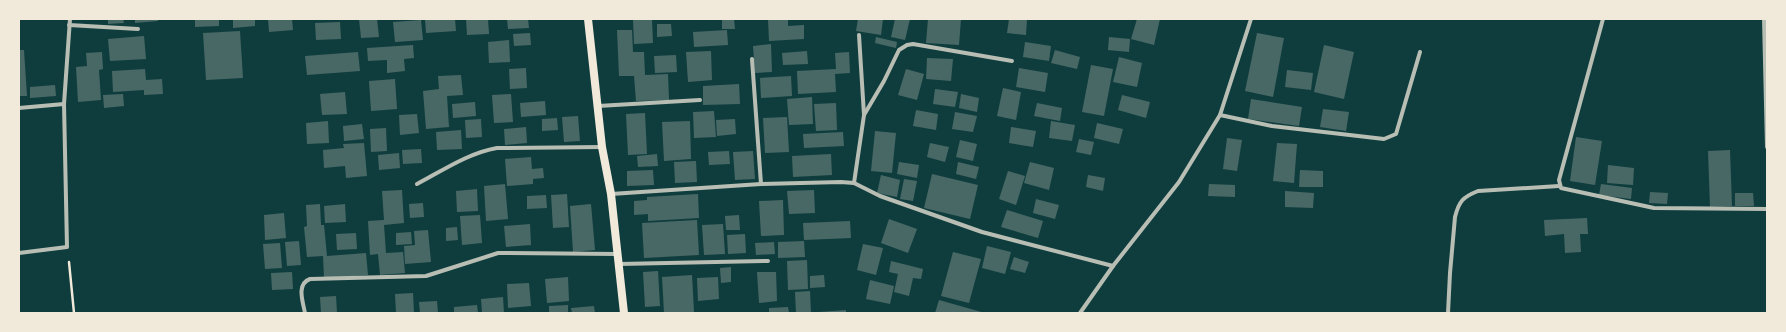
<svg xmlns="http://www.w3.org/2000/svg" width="1786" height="332" font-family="'Roboto Condensed',sans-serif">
<rect width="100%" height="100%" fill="#0f3d3e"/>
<!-- building -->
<g fill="#486865">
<polygon points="108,19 123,19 124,23 108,24"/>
<polygon points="135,19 158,19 158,21 135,23"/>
<polygon points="195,19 219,19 219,26 195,27"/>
<polygon points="233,19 255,19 255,26 233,28"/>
<polygon points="268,19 292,19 293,30 269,32"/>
<polygon points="359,19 377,19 379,37 361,38"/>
<polygon points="425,19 455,19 456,31 426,33"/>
<polygon points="466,19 488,19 489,34 467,35"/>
<polygon points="507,19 528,19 529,28 508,29"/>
<polygon points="652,19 653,43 634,44 633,20"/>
<polygon points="722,19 734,19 735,29 722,29"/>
<polygon points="768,19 788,19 788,26 804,25 804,39 769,41"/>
<polygon points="858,19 883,19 881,35 856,31"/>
<polygon points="895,19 910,19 905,40 891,37"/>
<polygon points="928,19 961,19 959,45 926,43"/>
<polygon points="1009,19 1027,19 1026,35 1007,33"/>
<polygon points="1137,19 1160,19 1154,45 1131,39"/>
<polygon points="421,20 423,40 395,42 393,22"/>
<polygon points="340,22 341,39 316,40 315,23"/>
<polygon points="657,24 671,24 672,36 657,37"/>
<polygon points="617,30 632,30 633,52 644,52 645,75 668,74 669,100 636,101 634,76 619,76"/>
<polygon points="727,30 728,45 694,47 693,32"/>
<polygon points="240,31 243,78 206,80 203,33"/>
<polygon points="530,33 531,45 514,46 513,34"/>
<polygon points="1257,33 1284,38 1273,97 1245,91"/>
<polygon points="144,36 146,59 110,61 108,39"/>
<polygon points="876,37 897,42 896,48 875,43"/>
<polygon points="1109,37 1130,39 1129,52 1108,50"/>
<polygon points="509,40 510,62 489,63 488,42"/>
<polygon points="1025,42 1051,46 1049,61 1023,57"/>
<polygon points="771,44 772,72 755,73 753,46"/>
<polygon points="413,45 414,58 404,59 405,71 387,73 387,60 368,61 367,48"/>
<polygon points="1324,45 1354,52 1344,99 1314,92"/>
<polygon points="19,50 24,50 27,96 19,96"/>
<polygon points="1055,50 1080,57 1077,69 1051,63"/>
<polygon points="711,51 712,80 688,82 686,52"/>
<polygon points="807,51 808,64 783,65 782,53"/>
<polygon points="102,52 103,69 99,70 101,100 78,102 76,67 87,66 86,53"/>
<polygon points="358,52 360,71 307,75 305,56"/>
<polygon points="849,52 850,73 835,74 836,92 798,94 797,71 836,69 835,53"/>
<polygon points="676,55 677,72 655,73 654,56"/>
<polygon points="1119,57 1142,63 1137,87 1113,82"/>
<polygon points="927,58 953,59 951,81 926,79"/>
<polygon points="1091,65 1113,69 1104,116 1082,112"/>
<polygon points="526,68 527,88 510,89 509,69"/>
<polygon points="1019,68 1048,73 1045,92 1016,87"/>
<polygon points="145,69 146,80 162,79 163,94 144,95 144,90 113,92 112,71"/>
<polygon points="906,69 924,74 917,100 898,95"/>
<polygon points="1287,70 1313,73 1311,90 1285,87"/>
<polygon points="461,75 463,95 447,96 449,127 426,129 423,91 439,89 438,76"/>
<polygon points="791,76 792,96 761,98 760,78"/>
<polygon points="395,79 397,109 371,111 369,81"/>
<polygon points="739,84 740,104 703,105 703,86"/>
<polygon points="55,85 56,96 30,98 30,87"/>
<polygon points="1003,88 1021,92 1016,120 997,116"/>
<polygon points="935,89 958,92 955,107 933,104"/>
<polygon points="345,92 347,114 322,115 320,94"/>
<polygon points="123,94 124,106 104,108 103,95"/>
<polygon points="511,94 513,122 494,123 492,95"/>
<polygon points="961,94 979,98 977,112 959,108"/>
<polygon points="1122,95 1150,102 1146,118 1118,110"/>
<polygon points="812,97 813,124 789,125 787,99"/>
<polygon points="1251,99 1302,107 1299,126 1248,119"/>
<polygon points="545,101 546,115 521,117 520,103"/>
<polygon points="475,102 476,116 453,118 452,104"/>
<polygon points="836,103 837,130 816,131 814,104"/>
<polygon points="1037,103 1062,108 1060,121 1034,116"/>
<polygon points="1323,109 1349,112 1346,131 1320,127"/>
<polygon points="916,110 938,114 936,130 913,126"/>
<polygon points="714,111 716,137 694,138 693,112"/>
<polygon points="955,112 977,116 973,132 952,129"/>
<polygon points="645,113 647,154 628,155 626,114"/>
<polygon points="417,114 419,133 400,135 399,115"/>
<polygon points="578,116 580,141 564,142 562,117"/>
<polygon points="787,117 789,152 765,153 763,118"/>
<polygon points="557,118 558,130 542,131 542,119"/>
<polygon points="481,119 482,137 466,138 465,120"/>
<polygon points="735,119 736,134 717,136 716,120"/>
<polygon points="328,121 329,143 307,144 306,123"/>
<polygon points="690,121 691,159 664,161 662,122"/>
<polygon points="1051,121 1075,125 1072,141 1049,138"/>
<polygon points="1097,123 1123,129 1119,144 1094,138"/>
<polygon points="362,124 364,139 344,141 343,126"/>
<polygon points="526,127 527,143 505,145 504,129"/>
<polygon points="1011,127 1036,131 1033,147 1009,143"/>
<polygon points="386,128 387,151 371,152 370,129"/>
<polygon points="461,130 462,149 437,150 436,132"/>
<polygon points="875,131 896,133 892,173 871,171"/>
<polygon points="843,132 844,146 804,148 803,134"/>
<polygon points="1576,137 1602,141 1595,185 1570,181"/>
<polygon points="1227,138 1242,140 1237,171 1223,169"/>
<polygon points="1079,139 1094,142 1091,155 1076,152"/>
<polygon points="960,140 977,144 973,161 956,157"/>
<polygon points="364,143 367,176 346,178 345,166 324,168 323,150 344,148 343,144"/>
<polygon points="930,143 949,147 945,162 927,157"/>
<polygon points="1277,143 1297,144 1294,183 1273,181"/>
<polygon points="421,149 422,163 403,164 402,150"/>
<polygon points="1730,150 1732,206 1710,207 1708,151"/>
<polygon points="729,151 730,164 709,165 708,152"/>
<polygon points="753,151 755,179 735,180 733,152"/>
<polygon points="399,153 400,168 379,170 378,155"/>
<polygon points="657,154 658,166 638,167 637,156"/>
<polygon points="831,154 832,175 793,177 792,156"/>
<polygon points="531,157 532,169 543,168 544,178 533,179 533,184 507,186 505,159"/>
<polygon points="696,161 697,182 675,183 674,162"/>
<polygon points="899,162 919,165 917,178 897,174"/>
<polygon points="958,162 979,167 976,179 956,174"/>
<polygon points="1030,162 1054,168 1049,190 1024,183"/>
<polygon points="1608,165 1634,168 1633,185 1607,183"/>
<polygon points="653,170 654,185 627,186 627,171"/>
<polygon points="1300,170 1323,171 1323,187 1299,187"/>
<polygon points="1008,171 1025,176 1016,205 999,199"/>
<polygon points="932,174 978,185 970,219 924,208"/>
<polygon points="881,175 900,180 897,197 877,193"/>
<polygon points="1088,175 1105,178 1103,191 1086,187"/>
<polygon points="904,179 917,181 913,201 900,199"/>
<polygon points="505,184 508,219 486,221 484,186"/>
<polygon points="1209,184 1235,185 1235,197 1208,196"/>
<polygon points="1601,184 1632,188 1631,199 1599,195"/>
<polygon points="477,189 478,211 457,212 456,191"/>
<polygon points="402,190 404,223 384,225 386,253 403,252 405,273 380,275 378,254 370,255 368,221 384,220 382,191"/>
<polygon points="814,190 815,213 789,214 787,191"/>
<polygon points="1285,191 1314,193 1313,208 1285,207"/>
<polygon points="1650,192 1668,193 1667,204 1649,203"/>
<polygon points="1735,193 1753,193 1754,206 1735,206"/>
<polygon points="567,194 569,227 553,228 551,195"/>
<polygon points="698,194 699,218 648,221 648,214 634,215 634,201 647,200 647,197"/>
<polygon points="546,195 547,208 527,209 527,196"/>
<polygon points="1036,199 1059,205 1055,219 1033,213"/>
<polygon points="783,200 784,235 761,236 759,201"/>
<polygon points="423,203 424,217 410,218 409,204"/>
<polygon points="320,204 321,225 324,225 327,256 366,253 368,275 324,278 323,256 307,257 304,227 307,226 306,205"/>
<polygon points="345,204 346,222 325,223 324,206"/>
<polygon points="591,204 595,250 573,252 570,206"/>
<polygon points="1007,210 1043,221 1038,238 1001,227"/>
<polygon points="284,213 286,238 265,240 264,215"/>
<polygon points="480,215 482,243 462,245 460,216"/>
<polygon points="739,215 740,230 726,230 725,216"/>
<polygon points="1587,218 1588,234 1580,234 1581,252 1565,253 1564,234 1545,236 1544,220"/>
<polygon points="889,219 917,229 908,253 881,243"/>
<polygon points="697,220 699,255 644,258 642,223"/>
<polygon points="850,221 851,238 804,240 803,223"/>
<polygon points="530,224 531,245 506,247 504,226"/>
<polygon points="723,224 725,254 704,255 702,225"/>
<polygon points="457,227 458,240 446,241 446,228"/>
<polygon points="428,230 431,262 405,264 404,246 415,245 414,231"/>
<polygon points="411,232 412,244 396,245 396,233"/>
<polygon points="356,233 357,249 337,250 336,234"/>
<polygon points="745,234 746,253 728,254 727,235"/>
<polygon points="299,241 301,265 287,266 285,242"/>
<polygon points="804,241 805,257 778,258 778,242"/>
<polygon points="774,242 775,254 756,255 755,243"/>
<polygon points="280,243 282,268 265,269 263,244"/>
<polygon points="863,244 883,248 876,275 857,270"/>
<polygon points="987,246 1011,252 1005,274 982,268"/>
<polygon points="953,252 981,259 969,303 941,296"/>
<polygon points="1014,257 1029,262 1025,273 1010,269"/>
<polygon points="807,260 808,289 788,290 787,261"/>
<polygon points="891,261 923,269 921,279 913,278 909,296 894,292 898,274 889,272"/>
<polygon points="731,267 731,282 721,283 720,268"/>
<polygon points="658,271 660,306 645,307 643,272"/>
<polygon points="292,272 293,289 272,290 271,273"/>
<polygon points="757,272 776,272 777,301 759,303"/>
<polygon points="692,275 694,312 664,313 662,277"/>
<polygon points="824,275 825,287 810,288 810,276"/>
<polygon points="568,277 569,301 547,303 545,279"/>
<polygon points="718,277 719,299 698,301 697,278"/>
<polygon points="870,280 894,286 890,304 866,299"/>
<polygon points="529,283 531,306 508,308 507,284"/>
<polygon points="810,291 811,313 796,313 795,292"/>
<polygon points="413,293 414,313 396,313 395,294"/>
<polygon points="336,296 337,313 321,313 320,297"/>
<polygon points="503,297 504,313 482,313 481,299"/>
<polygon points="939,300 985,313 935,313"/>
<polygon points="437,301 438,313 420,313 419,302"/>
<polygon points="477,305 478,313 454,313 454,307"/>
<polygon points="568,305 568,313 549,313 549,306"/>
<polygon points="594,306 595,313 572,313 571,308"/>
<polygon points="788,307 789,313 769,313 769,308"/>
<polygon points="846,310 846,313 819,313 819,312"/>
</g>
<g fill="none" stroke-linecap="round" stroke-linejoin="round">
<!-- path -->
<polyline stroke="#f1e9da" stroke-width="2.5" points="69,262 74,313"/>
<!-- minor -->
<g stroke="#b8beb3" stroke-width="4">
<polyline points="1603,19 1559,180 1561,188 1654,208 1767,209"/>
<polyline points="1764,19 1767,147"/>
<polyline points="69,25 138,29"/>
<polyline points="752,59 761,184"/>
<polyline points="598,106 700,100"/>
<polyline points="19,108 64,104"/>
<polyline points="864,115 884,81 899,50 907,45 913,44 1012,61"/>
<polyline points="1220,115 1272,126 1384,139 1396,134 1420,52"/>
<polyline points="854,183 864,115 859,35"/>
<path d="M417,184C442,171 468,153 497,148L602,147"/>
<polyline points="611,194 761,184 841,182 854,183 880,196 982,232 1113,266"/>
<polyline points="19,253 67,247 64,104 70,19"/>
<polyline points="619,264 768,261"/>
<path d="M305,313C303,302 296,284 310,279L426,276L498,253L617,254"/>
<polyline points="1080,313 1113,266 1179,182 1220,115 1251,19"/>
<path d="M1448,313L1450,273L1455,217C1459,201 1463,197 1478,191L1559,186"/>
</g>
<!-- secondary -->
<polyline stroke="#f1e9da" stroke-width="8" points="588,19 602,147 611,194 624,313"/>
</g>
<!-- border -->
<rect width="1786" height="332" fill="none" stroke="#f1e9da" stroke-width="40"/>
</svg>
